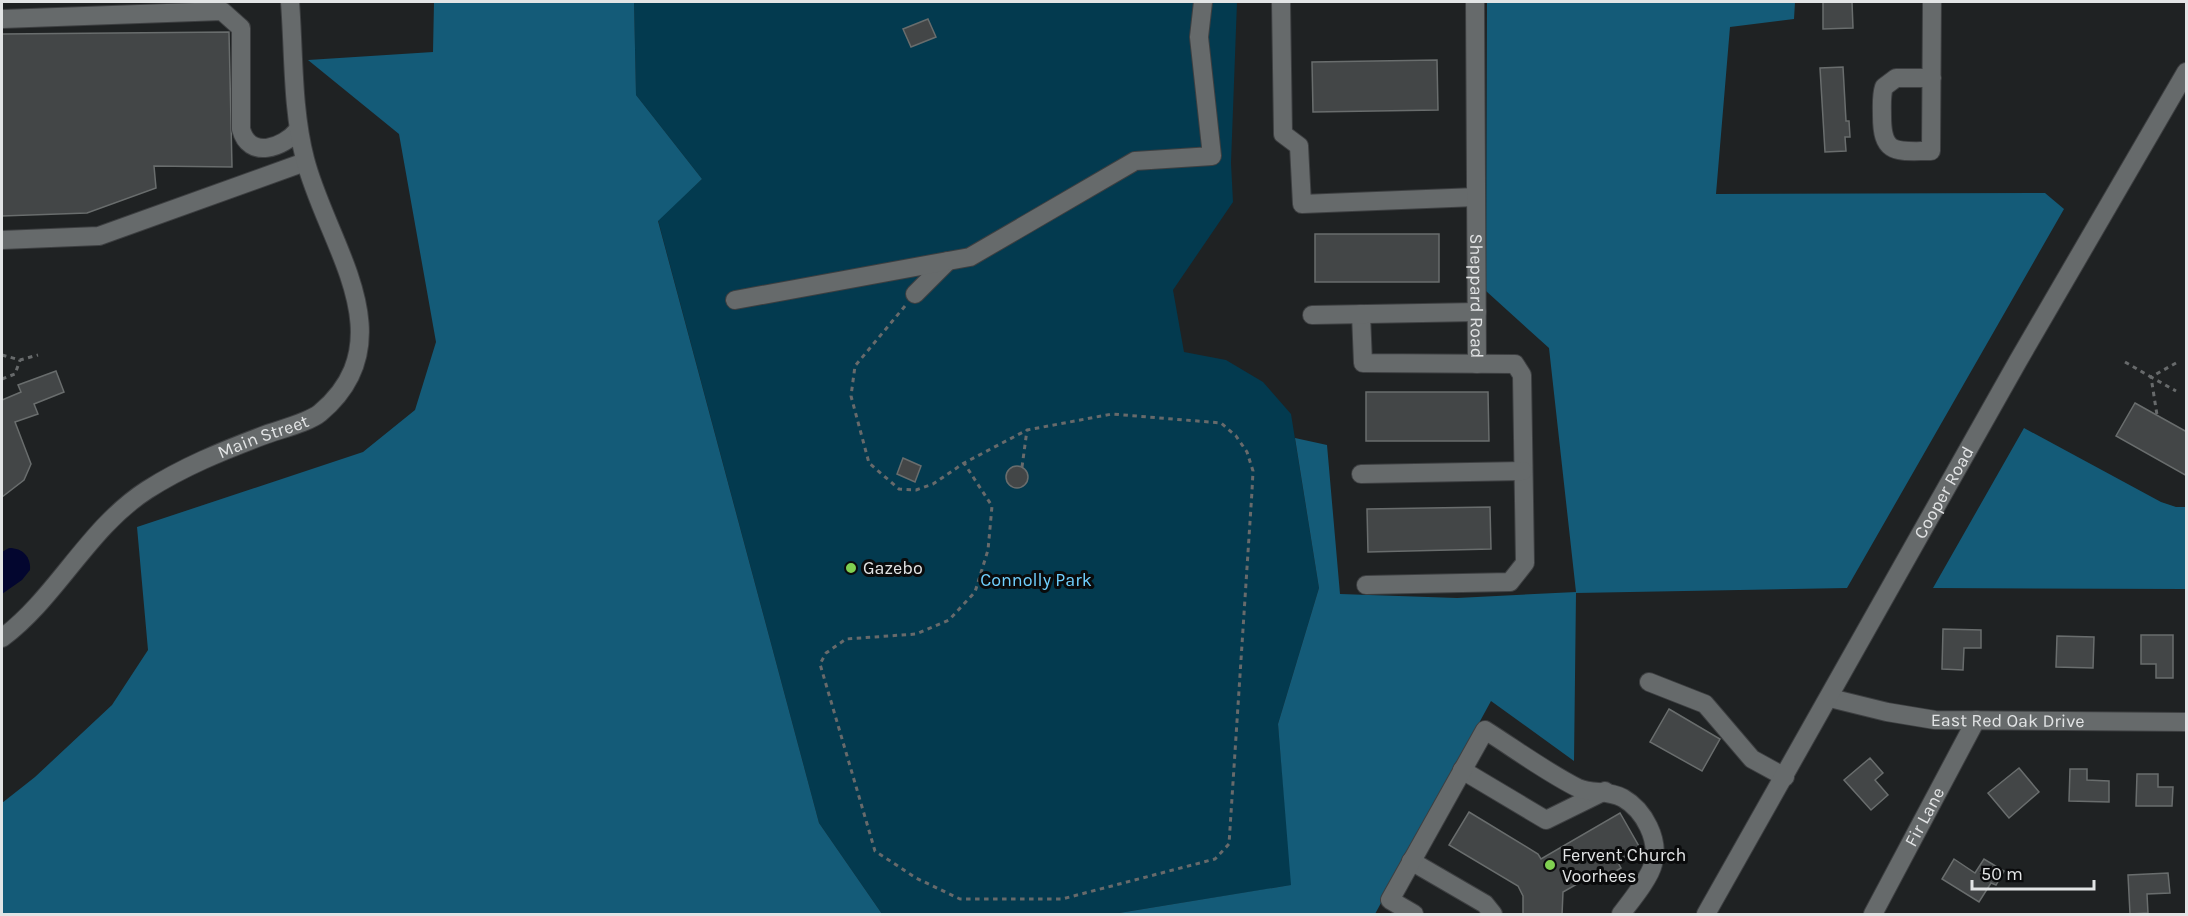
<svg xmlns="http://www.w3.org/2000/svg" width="2188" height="916" font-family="Karla,sans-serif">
<rect width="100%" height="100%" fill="#1f2223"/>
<!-- green -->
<polygon fill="#033a4f" points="634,2 1237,2 1231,163 1233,202 1173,290 1184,352 1226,360 1263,382 1291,414 1319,588 1278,724 1292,885 1113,914 882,914 819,823 658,220 702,179 636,95"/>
<!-- forest -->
<g fill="#145b78">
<polygon points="434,2 634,2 636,95 702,179 658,221 819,823 882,914 2,914 2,803 35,777 112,705 148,650 137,527 363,452 415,410 436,342 399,134 308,60 433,52"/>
<polygon points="1487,2 1795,2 1794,19 1730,27 1716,194 2045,193 2064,209 1847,588 1576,593 1574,761 1491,701 1375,914 1113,914 1291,885 1278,724 1319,588 1295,438 1327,445 1340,594 1457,598 1576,592 1549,348 1486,291"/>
<polygon points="2024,428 2161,502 2176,507 2186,507 2186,589 1933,588"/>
</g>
<!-- water -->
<path fill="#03062f" d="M9,548C23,548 31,557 30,570L22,580L2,594V552Z"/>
<!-- building -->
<g fill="#434647" stroke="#696d6d" stroke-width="1.5">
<polygon points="1823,2 1852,2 1853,28 1823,29"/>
<polygon points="928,19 936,37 911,47 903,29"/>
<polygon points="229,32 232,167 154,166 156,188 87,213 2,216 2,34"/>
<polygon points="1437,60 1438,110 1313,112 1312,62"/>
<polygon points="1843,67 1846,121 1849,121 1850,137 1845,137 1846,151 1825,152 1820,68"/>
<rect x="1315" y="234" width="124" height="48"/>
<polygon points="56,371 64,392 34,404 38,414 15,422 31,464 24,480 2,497 2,400 21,392 18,385"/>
<polygon points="1366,392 1488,392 1489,441 1366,441"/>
<polygon points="2135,403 2187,432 2187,476 2116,436"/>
<polygon points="903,458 921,466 915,482 897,474"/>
<circle cx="1017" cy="477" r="11"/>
<polygon points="1490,507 1491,549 1368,552 1367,509"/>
<polygon points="1943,629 1981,630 1981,648 1964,648 1963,670 1942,669"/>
<polygon points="2141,635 2173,635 2173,678 2156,678 2156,664 2141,664"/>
<polygon points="2057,636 2094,637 2093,668 2056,667"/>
<polygon points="1669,709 1720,739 1702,771 1650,742"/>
<polygon points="1870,758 1883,773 1875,780 1888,795 1871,810 1844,780"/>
<polygon points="2019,768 2039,792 2009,818 1988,793"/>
<polygon points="2070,769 2087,769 2087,780 2109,781 2109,802 2069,801"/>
<polygon points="2137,774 2158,774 2158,787 2173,787 2172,806 2136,806"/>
<polygon points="1469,812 1538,854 1541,859 1620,813 1640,848 1617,861 1621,868 1596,883 1591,876 1563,892 1562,915 1523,915 1523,896 1518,886 1449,845"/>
<polygon points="1954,859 1975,873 1984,859 2004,871 1996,885 1991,883 1979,902 1942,879"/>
<polygon points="2168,873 2170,893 2147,894 2148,913 2130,914 2128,875"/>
</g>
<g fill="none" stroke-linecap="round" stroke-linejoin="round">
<!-- minor casing -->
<g stroke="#3d3f41" stroke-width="20">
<g id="minor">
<polyline points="1281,2 1283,134 1299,146 1302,204 1476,197"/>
<path id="s1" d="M1475,2L1477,364"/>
<path d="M1932,2L1931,151C1897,151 1882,156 1882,116C1882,106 1881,96 1884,87L1896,78H1932"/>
<path d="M2,19L222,11L241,28V129C249,160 283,148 298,130"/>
<polyline points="2,240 99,236 305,162"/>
<polyline points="915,294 948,261"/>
<polyline points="735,300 970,257 1135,161 1212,156 1199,37 1203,2"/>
<polyline points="1361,314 1363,363 1515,364 1522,375 1525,563 1510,582 1366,585"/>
<polyline points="1312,315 1477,312"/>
<polyline points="1361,474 1523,471"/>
<path id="s2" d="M2,638C57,597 88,528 147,490C183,467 222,451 262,436C277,430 308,423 320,413C408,339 326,243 305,159C292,109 294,53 290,2"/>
<polyline points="1649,682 1705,704 1752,759 1785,777"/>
<path id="s3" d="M1830,698L1887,712L1935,720L2186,722"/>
<polyline points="1462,770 1546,820 1605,791"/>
<polyline points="1411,861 1485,904 1493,914"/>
<path d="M1414,914L1390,900L1485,730C1515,749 1546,772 1578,788C1592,794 1608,790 1623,798C1644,810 1660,840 1653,864C1650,878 1630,902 1621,914"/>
<path id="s4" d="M1706,914L2018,361L2186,72"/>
<path id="s5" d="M1873,914L1976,720"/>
</g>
</g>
<!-- path -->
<g stroke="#676a6b" stroke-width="3" stroke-dasharray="4.5 4.5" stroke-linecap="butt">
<polyline points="905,306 855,366 851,396 869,463 899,489 916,490 933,484 964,463 1027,430 1112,414 1221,423 1236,436 1247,452 1253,471 1252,491 1229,844 1215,859 1062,899 960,899 916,878 875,851 820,664 826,653 846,639 916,634 949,620 975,592 988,550 992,506 964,463"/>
<polyline points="2,355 20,360 38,355"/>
<polyline points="2125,362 2151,377 2157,415"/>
<polyline points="2176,363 2151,377 2176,391"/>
<polyline points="2,379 15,374 20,360"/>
<polyline points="1022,467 1027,430"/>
</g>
<!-- minor -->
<use href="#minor" stroke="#666a6b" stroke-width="18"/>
</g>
<!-- markers -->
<g fill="#80d051" stroke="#0a0b0c" stroke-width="2">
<circle cx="851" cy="568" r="6"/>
<circle cx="1550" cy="865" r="6"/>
</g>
<g text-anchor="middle" stroke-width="6" stroke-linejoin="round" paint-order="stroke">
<!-- street labels -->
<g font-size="18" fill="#e2e4e5" stroke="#0a0b0c">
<text dy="6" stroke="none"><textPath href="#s1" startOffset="294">Sheppard Road</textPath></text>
<text dy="6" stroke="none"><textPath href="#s2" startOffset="336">Main Street</textPath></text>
<text dy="6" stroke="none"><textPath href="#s4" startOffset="484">Cooper Road</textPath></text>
<text dy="6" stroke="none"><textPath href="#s3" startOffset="180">East Red Oak Drive</textPath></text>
<text dy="6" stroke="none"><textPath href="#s5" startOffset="110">Fir Lane</textPath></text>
</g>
<!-- poi labels -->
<g font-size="18" fill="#e2e4e5" stroke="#0a0b0c" text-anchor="start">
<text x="863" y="574">Gazebo</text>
<text x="1562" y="861">Fervent Church<tspan x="1562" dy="21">Voorhees</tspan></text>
</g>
<!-- park labels -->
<g font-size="18" fill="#70d0fe" stroke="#0a0b0c">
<text x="1036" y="586">Connolly Park</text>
</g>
</g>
<!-- border -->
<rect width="2188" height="916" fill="none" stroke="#e2e4e5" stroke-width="6"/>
<!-- scale -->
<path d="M1972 880v9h122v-9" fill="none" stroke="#e2e4e5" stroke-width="3"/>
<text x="1981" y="880" font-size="18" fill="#e2e4e5" stroke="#0a0b0c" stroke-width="4.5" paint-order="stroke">50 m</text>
</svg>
